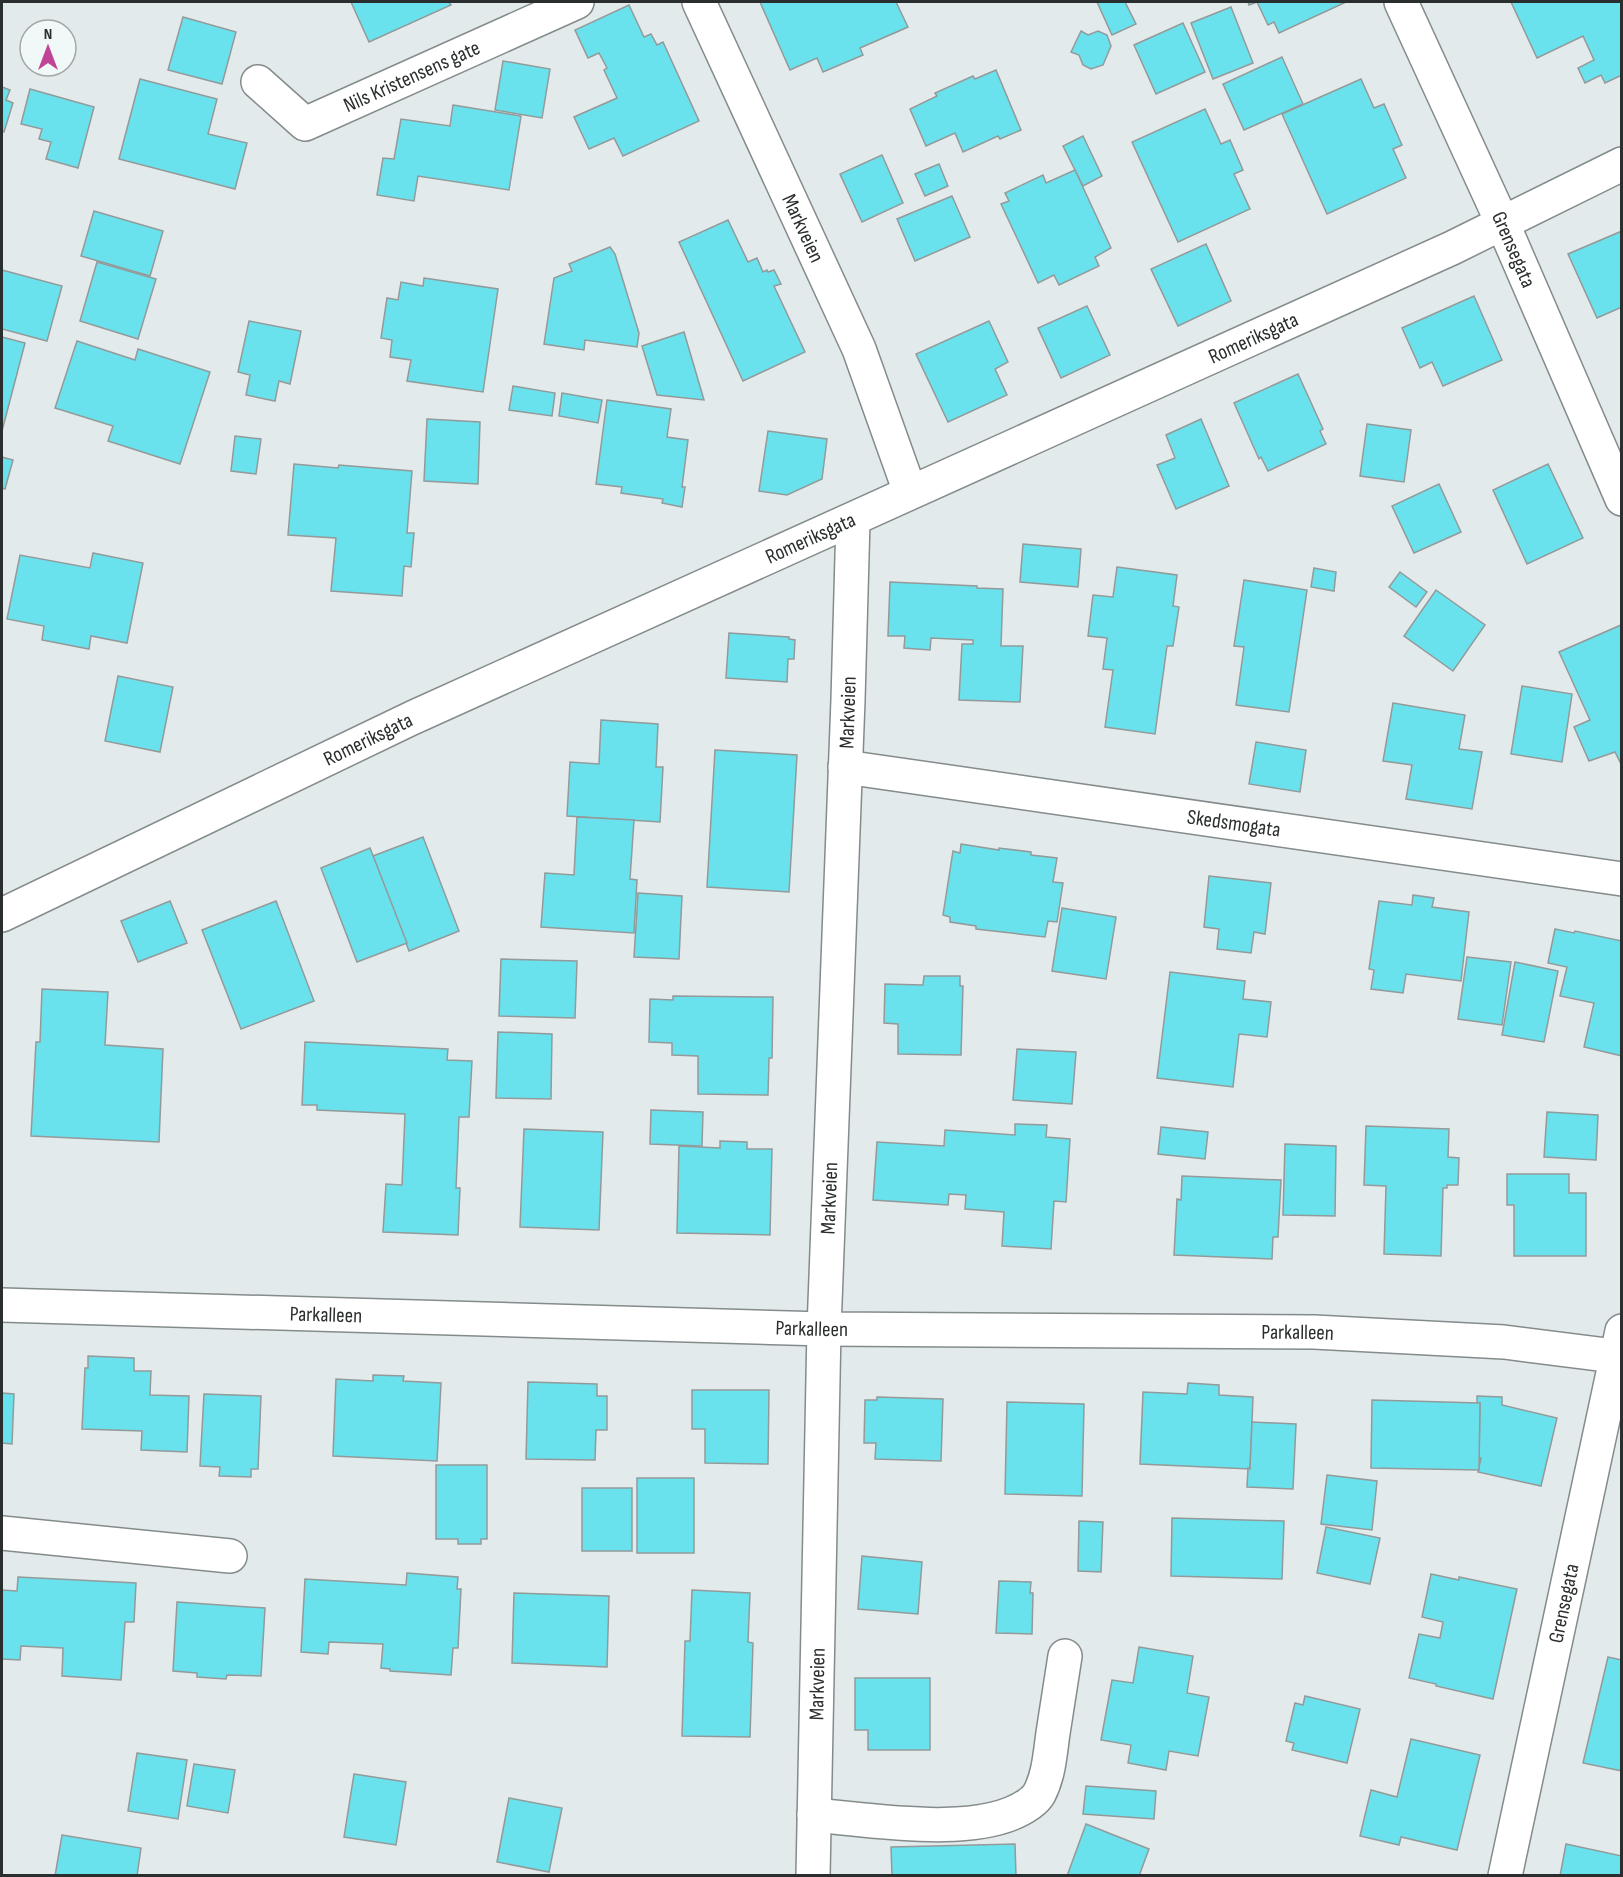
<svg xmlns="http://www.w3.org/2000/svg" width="1623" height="1877" font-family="'Sofia Sans Condensed',sans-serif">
<rect width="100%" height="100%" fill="#e3eaeb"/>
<!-- building -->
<g fill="#6ae2ed" stroke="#939a9a" stroke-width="1.5">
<polygon points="351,2 449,2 451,5 369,42"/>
<polygon points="760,2 896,2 908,27 860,48 863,55 823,72 817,58 790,70"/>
<polygon points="1097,2 1125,2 1136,24 1112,35"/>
<polygon points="1248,2 1343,2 1344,3 1279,33 1274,22 1268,25 1257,2 1249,5"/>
<polygon points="1511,2 1622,2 1622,75 1605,83 1601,75 1585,83 1578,68 1594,60 1583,36 1537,58"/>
<polygon points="629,5 644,37 651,34 657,45 663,42 699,121 623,156 614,138 589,149 574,117 617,98 604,70 607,68 599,53 588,58 575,30"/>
<polygon points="1231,7 1253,63 1213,79 1191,23"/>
<polygon points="183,17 236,32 222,84 168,70"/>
<polygon points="1183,23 1205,72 1156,94 1134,45"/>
<polygon points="1081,31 1088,35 1098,31 1107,35 1111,46 1103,65 1091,69 1083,65 1079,55 1071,52"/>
<polygon points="1282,57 1303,104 1244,130 1223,84"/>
<polygon points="503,61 550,69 542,118 495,110"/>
<polygon points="996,70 1021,130 1000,139 998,136 963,152 955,133 926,146 910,109 937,96 935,93 973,76 975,79"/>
<polygon points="140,79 217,99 208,134 247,143 235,189 119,159"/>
<polygon points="1361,79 1374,108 1384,104 1402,145 1393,149 1406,178 1327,214 1282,114"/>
<polygon points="2,87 10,90 6,100 13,103 4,132 2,131"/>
<polygon points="30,89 94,107 78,168 46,159 51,142 39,139 42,129 21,124"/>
<polygon points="453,105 521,116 509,190 418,176 414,201 377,195 383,158 394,159 401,119 450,126"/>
<polygon points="1205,109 1221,144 1230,140 1243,170 1234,174 1250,209 1178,242 1132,142"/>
<polygon points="1083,136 1102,176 1083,186 1063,146"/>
<polygon points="882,155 903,203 862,222 840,174"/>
<polygon points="939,164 948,186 925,196 915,174"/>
<polygon points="1075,170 1111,248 1095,257 1099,266 1059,285 1054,275 1038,283 1001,204 1009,201 1005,193 1043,175 1046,183"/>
<polygon points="952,196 970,237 915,261 897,219"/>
<polygon points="94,211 163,231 150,276 81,256"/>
<polygon points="728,220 748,262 757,258 763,272 767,270 768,272 774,270 781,284 774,286 805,352 743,381 679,242"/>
<polygon points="1622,231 1622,307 1597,318 1568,254"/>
<polygon points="1206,244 1231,301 1178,326 1151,269"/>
<polygon points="610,247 615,254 639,333 637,347 585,340 584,350 544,344 554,278 572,271 569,264"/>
<polygon points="97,262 156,279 138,339 80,321"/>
<polygon points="2,270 62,286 47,341 2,329"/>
<polygon points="424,278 498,289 483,392 407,381 411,360 390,357 392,340 381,338 387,298 398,300 401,282 423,286"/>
<polygon points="1474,296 1502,360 1443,386 1432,362 1420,368 1402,328"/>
<polygon points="1087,306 1110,355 1061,378 1038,328"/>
<polygon points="249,321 301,331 290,384 279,381 275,401 246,395 250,375 238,372"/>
<polygon points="989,321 1008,362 995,369 1007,395 948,422 916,354"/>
<polygon points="684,332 704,400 657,395 642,346"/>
<polygon points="2,337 25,343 2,431"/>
<polygon points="77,341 135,360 138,349 210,372 180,464 108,441 113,426 55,408"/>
<polygon points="1298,374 1323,429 1320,431 1326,444 1268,471 1261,457 1259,459 1234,403"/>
<polygon points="513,386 555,393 552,416 509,410"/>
<polygon points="562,393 602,400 598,423 559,416"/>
<polygon points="607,400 671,409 667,437 688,440 682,487 685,487 682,507 662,503 663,499 621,493 622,487 596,484"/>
<polygon points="427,419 480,422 478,484 424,481"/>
<polygon points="1201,419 1229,486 1176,509 1157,465 1175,458 1166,435"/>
<polygon points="1367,424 1411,430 1404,482 1360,476"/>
<polygon points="768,431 827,439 822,479 787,495 759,491"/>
<polygon points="235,436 261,439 256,474 231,471"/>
<polygon points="2,457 13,460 5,489 2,488"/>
<polygon points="294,464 338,468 339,465 412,471 407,533 414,533 411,567 404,566 402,596 331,591 336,538 288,535"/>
<polygon points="1548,464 1583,538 1527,564 1493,490"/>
<polygon points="1439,484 1461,532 1414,553 1392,506"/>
<polygon points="1023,544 1081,549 1078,587 1020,582"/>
<polygon points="93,553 143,563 127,643 91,636 89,649 42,640 44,626 7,619 20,555 90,568"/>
<polygon points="1117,567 1177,575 1173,606 1179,607 1173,646 1167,646 1155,734 1105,727 1113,670 1103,669 1107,638 1088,636 1093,595 1113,597"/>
<polygon points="1314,568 1336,572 1334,591 1311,587"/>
<polygon points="1400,572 1427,592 1416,607 1389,587"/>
<polygon points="1244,580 1307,590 1289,712 1236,705 1244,647 1234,646"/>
<polygon points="890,582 977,586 977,588 1003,589 1001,646 1023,646 1020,702 959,700 962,644 973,644 973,640 931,638 930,650 904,648 905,636 888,636"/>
<polygon points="1436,590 1485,625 1453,671 1404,636"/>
<polygon points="1621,625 1622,626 1622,766 1615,752 1589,761 1574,727 1590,720 1559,652"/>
<polygon points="729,633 789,637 789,639 795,640 794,659 788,659 787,682 726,678"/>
<polygon points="118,676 173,687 160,752 105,741"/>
<polygon points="1522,686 1572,694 1562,762 1511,754"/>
<polygon points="1393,703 1465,715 1459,749 1482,752 1472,809 1406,799 1412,765 1383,761"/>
<polygon points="601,720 658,724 656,767 663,767 660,822 567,816 570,762 599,764"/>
<polygon points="1256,742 1306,750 1300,792 1249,784"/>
<polygon points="715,750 797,755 789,892 707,887"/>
<polygon points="577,817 634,820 630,879 637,880 634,933 541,927 545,873 574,875"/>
<polygon points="423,837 459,931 409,951 373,856"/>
<polygon points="961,844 999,850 999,848 1031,852 1031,855 1057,858 1053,882 1063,883 1057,922 1048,921 1045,937 976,929 976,926 950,922 950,917 943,915 953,851 960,853"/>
<polygon points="370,848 407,943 357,962 321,868"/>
<polygon points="1209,876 1271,883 1265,934 1254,932 1251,953 1217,949 1219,929 1204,927"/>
<polygon points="638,893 682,896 679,959 634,957"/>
<polygon points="1413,895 1434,898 1432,907 1469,912 1461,981 1406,974 1403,993 1371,989 1374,970 1369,969 1379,901 1412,905"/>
<polygon points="170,901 187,943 138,962 121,921"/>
<polygon points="276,901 314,1001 241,1029 202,930"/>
<polygon points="1062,908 1116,917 1106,979 1052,971"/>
<polygon points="1555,929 1574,933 1575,931 1622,941 1622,1056 1584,1047 1594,1003 1560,996 1567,967 1548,963"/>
<polygon points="1467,957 1511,962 1502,1025 1458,1019"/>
<polygon points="501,959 577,961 575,1018 499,1016"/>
<polygon points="1515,962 1558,971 1544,1042 1502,1035"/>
<polygon points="1170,972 1245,981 1243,999 1271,1002 1267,1037 1239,1034 1233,1087 1157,1078"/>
<polygon points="924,976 960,976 960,986 963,986 961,1055 898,1054 898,1024 884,1023 885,984 923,985"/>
<polygon points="42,989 108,992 105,1045 163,1049 159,1142 31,1136 36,1042 40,1042"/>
<polygon points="673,996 773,997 772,1058 769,1058 768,1095 698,1094 698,1056 672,1055 672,1043 649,1042 650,999 673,1000"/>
<polygon points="498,1032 552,1034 551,1099 496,1098"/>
<polygon points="305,1042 448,1049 447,1060 472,1061 469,1117 459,1117 456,1188 460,1188 458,1235 383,1232 386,1184 402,1185 405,1114 317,1110 317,1105 302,1105"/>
<polygon points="1017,1049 1076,1052 1072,1104 1013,1100"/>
<polygon points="651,1110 703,1112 702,1146 650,1144"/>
<polygon points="1547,1112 1598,1115 1596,1160 1544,1157"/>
<polygon points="1015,1124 1047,1125 1046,1137 1070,1139 1066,1202 1054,1201 1051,1249 1002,1246 1004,1212 965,1209 966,1195 949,1194 948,1205 873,1200 877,1142 944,1146 945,1130 1015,1135"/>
<polygon points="1366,1126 1449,1129 1448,1157 1459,1158 1458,1185 1447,1185 1447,1188 1443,1188 1441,1256 1384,1254 1386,1186 1364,1185"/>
<polygon points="1161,1127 1208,1132 1205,1159 1158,1154"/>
<polygon points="524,1129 603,1132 599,1230 520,1227"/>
<polygon points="720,1141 747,1142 747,1149 772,1149 770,1235 677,1233 679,1146 720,1148"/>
<polygon points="1285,1144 1336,1146 1335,1216 1283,1215"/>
<polygon points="1507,1174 1569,1174 1569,1193 1586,1193 1586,1256 1514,1256 1514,1205 1507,1205"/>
<polygon points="1182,1176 1281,1180 1278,1237 1273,1237 1272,1259 1174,1255 1177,1199 1181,1200"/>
<polygon points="88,1356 134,1358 134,1371 151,1371 150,1395 189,1396 187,1452 141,1450 142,1431 82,1429 85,1368 88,1368"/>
<polygon points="373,1375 404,1376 403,1381 441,1383 437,1461 333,1456 336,1379 373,1381"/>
<polygon points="528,1382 597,1384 597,1396 607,1396 607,1430 596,1430 595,1460 526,1459"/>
<polygon points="1188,1383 1219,1385 1219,1395 1253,1397 1250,1469 1140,1464 1143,1392 1187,1394"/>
<polygon points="692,1390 769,1390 768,1464 705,1463 705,1429 692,1429"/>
<polygon points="2,1393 14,1394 12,1444 2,1443"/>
<polygon points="204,1394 261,1396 258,1469 251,1469 251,1477 219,1476 220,1467 200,1466"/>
<polygon points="1477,1396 1502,1397 1502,1405 1557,1418 1541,1486 1478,1472 1481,1458 1479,1458 1480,1403 1477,1403"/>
<polygon points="877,1397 943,1399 941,1461 875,1459 876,1443 864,1443 865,1400 877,1400"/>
<polygon points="1372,1400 1480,1403 1479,1470 1371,1468"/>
<polygon points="1007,1402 1084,1404 1082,1496 1005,1494"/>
<polygon points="1252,1422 1296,1424 1293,1489 1247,1487 1248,1468 1250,1469"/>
<polygon points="436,1465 487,1465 487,1539 481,1539 481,1544 458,1544 458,1539 436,1539"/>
<polygon points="1327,1475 1377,1481 1372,1530 1321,1524"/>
<rect x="637" y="1478" width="57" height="75"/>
<rect x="582" y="1488" width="50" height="63"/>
<polygon points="1172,1518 1284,1521 1282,1579 1171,1576"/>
<polygon points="1079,1521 1103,1522 1101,1572 1078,1571"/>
<polygon points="1326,1527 1380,1538 1370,1584 1317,1573"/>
<polygon points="862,1556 922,1562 918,1614 858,1609"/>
<polygon points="407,1573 458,1577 457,1589 461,1589 458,1648 453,1648 451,1675 390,1671 390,1669 381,1668 383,1644 329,1642 328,1654 301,1652 305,1579 406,1585"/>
<polygon points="1431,1574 1459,1580 1459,1577 1517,1589 1493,1699 1436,1686 1436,1684 1409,1678 1419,1634 1440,1638 1443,1622 1422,1617"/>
<polygon points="18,1577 136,1583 134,1622 125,1622 121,1680 62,1676 63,1648 21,1646 20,1660 2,1659 2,1590 17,1591"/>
<polygon points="999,1581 1031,1582 1030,1593 1033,1593 1032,1634 996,1633"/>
<polygon points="692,1590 750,1593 748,1642 753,1643 750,1737 682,1736 685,1641 690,1641"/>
<polygon points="514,1593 609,1596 607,1667 512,1663"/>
<polygon points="177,1602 265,1608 261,1676 227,1675 226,1679 197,1677 197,1673 173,1671"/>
<polygon points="1139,1647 1193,1656 1187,1693 1209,1697 1198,1756 1169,1751 1166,1770 1128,1763 1131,1745 1101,1740 1112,1680 1133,1683"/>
<polygon points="1608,1657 1622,1660 1622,1771 1583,1763"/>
<polygon points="855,1678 930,1678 930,1750 868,1750 868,1730 855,1730"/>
<polygon points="1305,1696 1360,1709 1347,1763 1292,1750 1294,1743 1286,1741 1295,1703 1303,1705"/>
<polygon points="1411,1739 1480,1755 1457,1850 1401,1837 1399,1845 1360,1836 1371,1790 1397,1797"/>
<polygon points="137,1753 187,1760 178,1819 128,1811"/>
<polygon points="194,1764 235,1770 228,1813 187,1806"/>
<polygon points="354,1774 406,1782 396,1845 344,1837"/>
<polygon points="1086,1786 1156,1791 1154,1819 1083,1814"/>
<polygon points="509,1798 562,1808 549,1872 497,1862"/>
<polygon points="1086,1824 1149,1849 1139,1876 1067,1876"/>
<polygon points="62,1835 141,1848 137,1876 55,1876"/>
<polygon points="1015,1844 1016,1876 892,1876 891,1847"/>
<polygon points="1566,1844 1622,1856 1622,1876 1560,1876"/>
</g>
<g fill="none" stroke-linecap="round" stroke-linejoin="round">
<!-- minor casing -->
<g stroke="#848b8b" stroke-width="36">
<g id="minor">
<path id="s1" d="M699,2L859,349L910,492"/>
<path id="s2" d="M1401,2L1502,222L1622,499"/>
<path id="s3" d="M258,82L305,124L577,2"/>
<path id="s4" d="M845,767L1622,879"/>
<path id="s5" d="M2,915L412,718L1452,248L1622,164"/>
<path id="s6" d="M2,1305L824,1329L1314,1332L1504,1342L1622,1357"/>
<polyline points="2,1533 230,1556"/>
<path d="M814,1815C872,1820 981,1839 1029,1804C1033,1801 1036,1799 1039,1794C1049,1775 1050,1754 1053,1733C1057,1707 1061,1681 1065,1656"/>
<path id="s7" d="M813,1876L824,1329L848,700L853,520"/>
<path id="s8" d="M1505,1876L1622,1331"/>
</g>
</g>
<!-- minor -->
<use href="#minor" stroke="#fff" stroke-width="33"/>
</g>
<g text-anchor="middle" stroke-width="5" stroke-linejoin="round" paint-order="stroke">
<!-- street labels -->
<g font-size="21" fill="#2b2e2e" stroke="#f0f8f8">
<text dy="7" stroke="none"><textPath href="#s3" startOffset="180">Nils Kristensens gate</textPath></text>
<text dy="7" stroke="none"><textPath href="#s1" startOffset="249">Markveien</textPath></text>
<text dy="7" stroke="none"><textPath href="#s2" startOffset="272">Grensegata</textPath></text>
<text dy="7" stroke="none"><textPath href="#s5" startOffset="1378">Romeriksgata</textPath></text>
<text dy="7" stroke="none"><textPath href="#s5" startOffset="892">Romeriksgata</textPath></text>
<text dy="7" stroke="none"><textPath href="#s7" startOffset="1164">Markveien</textPath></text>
<text dy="7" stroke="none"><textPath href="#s5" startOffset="406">Romeriksgata</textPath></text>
<text dy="7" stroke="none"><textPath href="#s4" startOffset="393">Skedsmogata</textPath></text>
<text dy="7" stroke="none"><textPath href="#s7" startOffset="678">Markveien</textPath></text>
<text dy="7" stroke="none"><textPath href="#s6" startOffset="324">Parkalleen</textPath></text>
<text dy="7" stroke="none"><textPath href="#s6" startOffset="810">Parkalleen</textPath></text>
<text dy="7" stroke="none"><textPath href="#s6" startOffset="1296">Parkalleen</textPath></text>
<text dy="7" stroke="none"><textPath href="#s8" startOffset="279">Grensegata</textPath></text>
<text dy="7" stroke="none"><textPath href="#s7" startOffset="192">Markveien</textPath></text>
</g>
</g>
<!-- border -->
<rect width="1623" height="1877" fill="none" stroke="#2b2e2e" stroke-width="6"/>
<!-- north arrow -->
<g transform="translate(48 48)"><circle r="28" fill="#f0f8f8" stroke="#a1a7a7" stroke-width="1.5"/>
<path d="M0-4.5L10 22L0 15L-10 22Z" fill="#c14596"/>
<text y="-9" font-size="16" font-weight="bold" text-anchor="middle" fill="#2b2e2e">N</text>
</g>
</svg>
